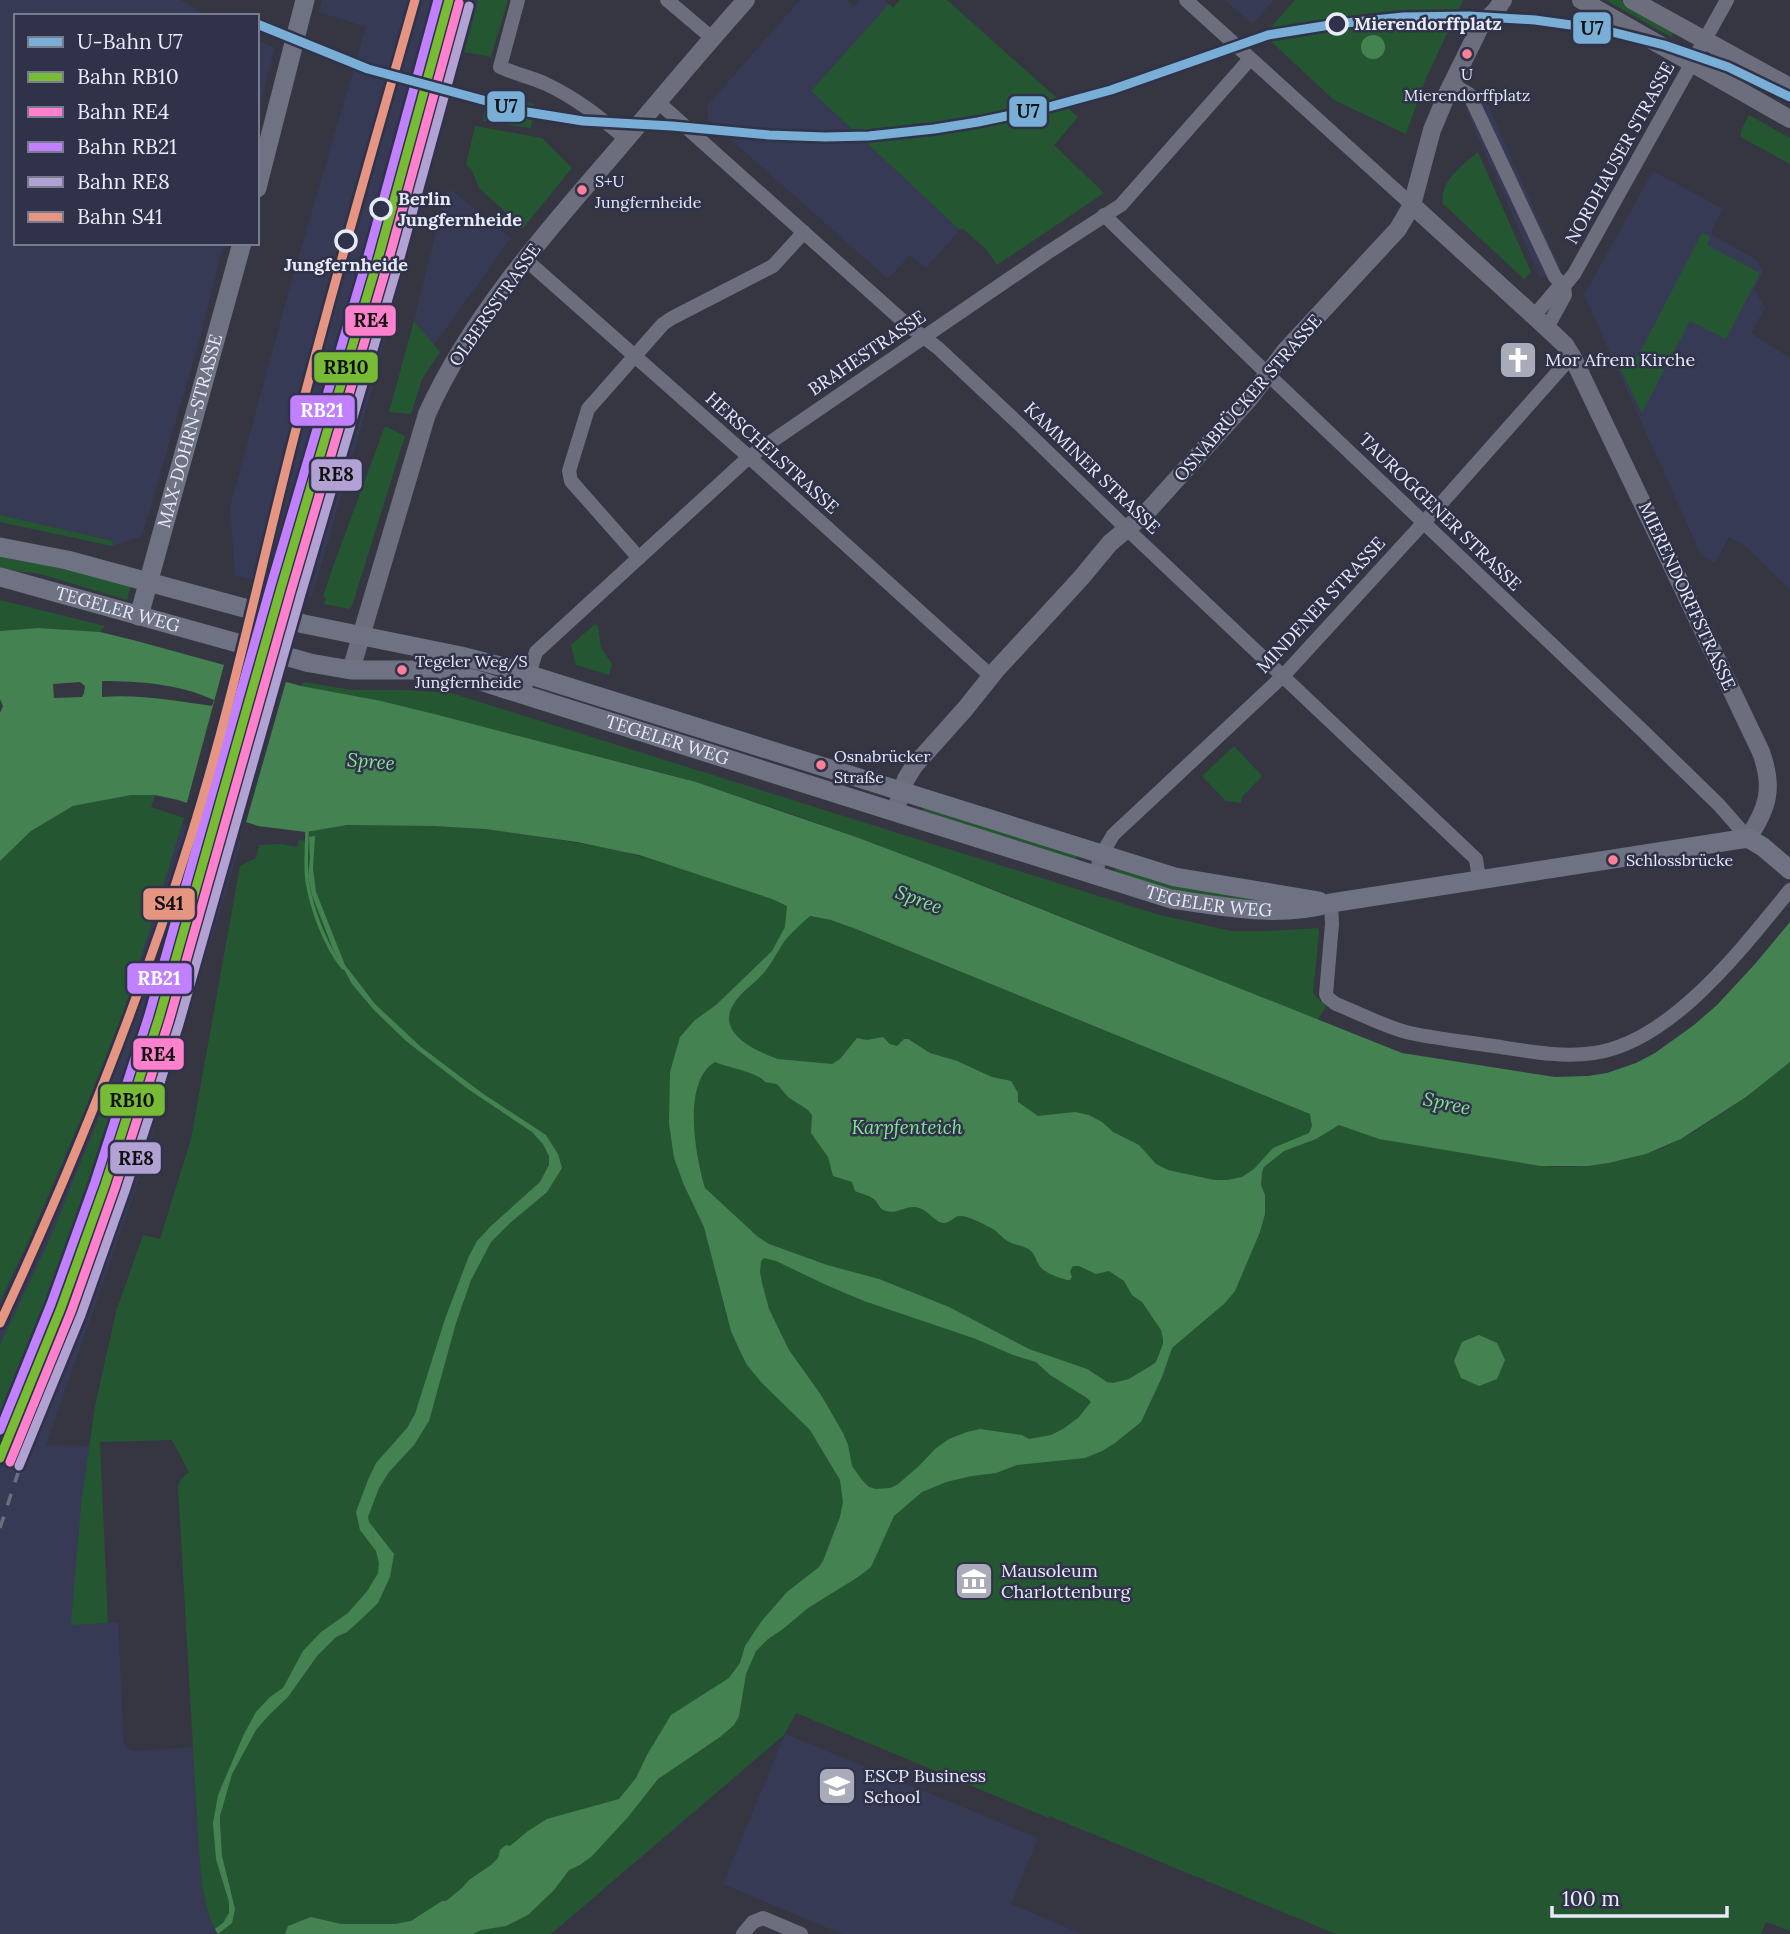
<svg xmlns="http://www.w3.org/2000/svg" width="1790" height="1934" font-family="Lora,serif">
<rect width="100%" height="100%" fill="#353642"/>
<!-- built -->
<g fill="#373a54">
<polygon points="0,0 180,0 208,16 16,16 16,243 224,243 198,345 142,536 112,546 113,541 0,515"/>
<polygon points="322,0 478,0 369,400 312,597 235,575 230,507 291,283 366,27 319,12"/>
<polygon points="800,0 846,0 854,7 860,0 884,0 889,4 811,91 960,230 926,268 910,255 888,279 708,119 707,106"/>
<polygon points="1225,0 1274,0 1252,24"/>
<polygon points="257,40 275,48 257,117"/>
<polygon points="1484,96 1560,267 1541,279 1466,110"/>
<polygon points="1653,171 1723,209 1711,231 1714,236 1755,259 1763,272 1754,289 1765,308 1751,333 1790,358 1790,590 1744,545 1729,537 1715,563 1701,555 1584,295"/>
<polygon points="450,189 511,238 434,345 414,321 446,192 449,192"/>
<polygon points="181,823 241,842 136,1188 46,1445 90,1446 81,1505 72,1625 118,1622 124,1745 130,1750 135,1751 193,1747 202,1888 208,1912 218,1934 0,1934 0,1301 29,1240 82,1117"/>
<polygon points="785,1734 1038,1838 1011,1904 1082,1934 842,1934 723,1884"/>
</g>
<!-- green -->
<g fill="#245731">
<polygon points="478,0 508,0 491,57 464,52"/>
<polygon points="900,0 947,0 1078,117 1054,145 1104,193 997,265 986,249 962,228 960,230 811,91 889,4 893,8"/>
<polygon points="1295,0 1463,0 1426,78 1406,134 1334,100 1264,35"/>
<polygon points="1606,0 1621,0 1675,30 1671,37"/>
<polygon points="486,97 534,104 531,128 483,121"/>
<polygon points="1749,115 1790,138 1790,164 1741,137 1741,131"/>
<polygon points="475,126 542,138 572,168 523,228 479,188 471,169 466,165"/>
<path d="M1478,152L1531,272L1524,279L1443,204C1439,182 1462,165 1478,152Z"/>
<polygon points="1702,233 1710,237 1707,245 1760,273 1726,339 1690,321 1666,366 1640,352"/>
<polygon points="414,321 440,352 422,379 411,414 389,412"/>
<polygon points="1637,355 1664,370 1642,413 1619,366"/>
<polygon points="385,426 405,436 352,606 349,609 324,604 326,598 323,597 331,572"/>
<polygon points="0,515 113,541 112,546 0,522"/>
<polygon points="0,554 131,585 127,600 40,574 0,569"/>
<polygon points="0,600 105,626 100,632 38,628 0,631"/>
<polygon points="595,624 598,626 601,648 612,664 609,675 576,665 571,645"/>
<path d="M304,682L352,690H406L451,693L1156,914L1231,931H1268L1318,928L1319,933L1313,993L1326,1007L1317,1020C1112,938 909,850 698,783C656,770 611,760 568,749C479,726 391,703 301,686Z"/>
<polygon points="1234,746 1262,776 1242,797 1241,803 1226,801 1202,776"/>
<polygon points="131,795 155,795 151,807 184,818 125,1008 82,1117 29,1240 0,1301 0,861 31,831 73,806"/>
<polygon points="925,803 1078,852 1075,862 922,812"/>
<path d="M361,825L433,826L485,829L536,836L619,850L696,873L772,899L809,916L831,920L856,929L1310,1114L1379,1139L1553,1167L1588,1166L1609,1163L1628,1159L1663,1148L1692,1133L1746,1097L1790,1062V1931L1766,1922L1761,1934H1336L1049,1816V1818L796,1713L784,1735L551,1934H218C200,1903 201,1868 198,1834L178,1486L181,1479L189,1472L172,1440L100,1442L108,1623L71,1625L81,1505L95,1406L116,1312L143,1235L160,1239L191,1139L240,866L256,858L259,845L281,844L297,847L299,840L306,841V832L333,826Z"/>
<polygon points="1117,864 1303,906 1185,895 1114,874"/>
<polygon points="106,1101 117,1102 99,1159 68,1243 0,1419 0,1345 48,1243"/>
</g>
<!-- water -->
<g fill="#448351" fill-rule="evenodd">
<circle cx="1373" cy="47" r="12"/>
<path d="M38,628L100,632L133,640L301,686L381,701L438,715L696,782L856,837L933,866L1402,1053L1555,1077L1588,1076L1607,1073L1636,1063L1655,1053L1694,1025L1717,1005L1755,964L1790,922V1062L1746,1097L1681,1139L1646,1154L1609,1163L1588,1166H1541L1379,1139L1339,1125L1316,1139L1284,1151L1264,1167L1262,1172L1261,1185L1265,1195V1214L1260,1232L1235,1291L1225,1303L1172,1348L1162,1377L1141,1422L1115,1443L1102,1451L1085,1458L1017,1465L996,1473L972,1476L946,1482L922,1492L894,1516L871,1567L858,1577L808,1608L783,1629L768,1639L756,1651L746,1674L739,1716L734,1725L720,1737L658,1779L628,1817L592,1856L580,1865L569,1870L554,1890L528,1915L506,1926L481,1930L473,1934H285L288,1926L311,1917L341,1924H395L411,1921L442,1901H446L462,1888L469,1880L491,1865L498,1858L500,1850L506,1845L510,1846L528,1831L547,1819L619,1799L636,1778L647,1755L671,1715L729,1678L740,1663L745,1646L761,1622L787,1592L819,1567L823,1561L840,1517L843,1502L840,1480L810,1430L762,1383L747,1365L739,1349L731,1331L704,1227L684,1185L674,1158L669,1123L670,1072L680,1037L695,1020L716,1005L772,951L785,927L787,906L772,899L639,855L577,842L485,829L433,826L347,825L306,832L258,826L178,800L155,795H131L73,806L31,831L0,861V713L3,706L0,699V631ZM102,681C140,681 179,684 214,700L212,706C176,701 139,694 102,697ZM80,682L85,686L84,693L82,697L54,698L53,684ZM810,916L831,920L856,929L1310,1114L1312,1126L1309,1133L1273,1148L1254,1169L1242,1177L1227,1180H1214L1168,1170L1156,1164L1139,1145L1113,1132L1102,1122L1089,1115L1075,1112L1038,1116L1018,1102V1093L1011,1081L992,1077L957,1061L930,1053L908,1039H904L897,1046L890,1044L883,1037L867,1040L857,1038L840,1059L832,1064L778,1059C758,1052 716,1034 733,1005C741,991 756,983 766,970C774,960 779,948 787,938C794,930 802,923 810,916ZM715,1062C728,1068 758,1072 765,1082L777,1084L788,1097L808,1110L812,1115L811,1133L828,1157L833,1176L852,1182L855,1191C861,1194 870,1195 875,1200C879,1204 879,1209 886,1211C899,1215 908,1202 922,1209C929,1212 937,1224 944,1223C950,1223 953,1217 959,1216C967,1215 982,1223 989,1227C997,1230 1000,1236 1006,1240C1014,1246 1023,1244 1031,1251C1035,1255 1036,1260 1039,1265C1045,1274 1058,1277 1067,1280H1070L1072,1277L1070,1271L1073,1266H1079L1096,1274L1109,1271L1124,1281L1132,1295L1142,1302L1161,1330L1163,1339V1344L1156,1362L1152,1365L1129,1379L1113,1383L1107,1382L1087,1369L1029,1349L949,1307L879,1279L827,1265L769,1244L758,1237L705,1188C696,1158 681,1082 715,1062ZM764,1258L776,1261L824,1284L864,1301L976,1339L1013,1355L1036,1362L1050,1375L1087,1398L1091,1402L1078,1418L1063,1429L1051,1435L1029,1439L1022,1435L980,1429L967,1432L949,1439L935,1449L919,1466L897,1485L890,1488L876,1489L869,1487L862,1480L852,1466L848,1445L843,1433L821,1395L789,1350L769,1309L762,1283L760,1272L761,1261Z"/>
<polygon points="315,836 313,869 316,892 345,965 375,1004 421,1047 482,1093 546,1135 558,1154 562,1168 547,1192 510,1223 491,1242 471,1280 456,1323 429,1421 414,1445 389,1472 379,1488 368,1517 369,1522 394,1554 390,1577 378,1603 356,1624 347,1632 336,1637 317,1656 288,1697 269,1715 256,1730 232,1774 220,1816 220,1824 222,1856 235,1909 232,1923 218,1934 215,1929 223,1923 229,1913 229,1902 216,1859 213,1823 218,1795 244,1734 256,1712 270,1697 283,1688 303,1651 321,1632 348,1613 368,1590 378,1573 379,1563 376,1551 360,1530 356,1512 368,1480 376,1463 407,1428 415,1414 445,1319 469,1256 477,1241 491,1226 540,1182 549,1165 549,1156 543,1144 532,1132 468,1089 406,1041 374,1010 352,984 333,949 312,895 308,876 310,859 309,837"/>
<polygon points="1479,1335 1497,1343 1505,1360 1497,1379 1479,1386 1461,1378 1454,1361 1462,1342"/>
</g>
<!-- pier -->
<polygon fill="#353642" points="225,661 287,678 245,826 186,806"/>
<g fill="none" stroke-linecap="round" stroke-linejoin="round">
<!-- stream -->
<path stroke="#448351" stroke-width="3.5" d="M307,829C307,845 305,864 307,880C311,907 325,946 343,968"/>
<!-- minor -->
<g stroke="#6c6e7e" stroke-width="14">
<path d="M518,0L500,67C515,74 531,77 546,84C576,98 601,118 626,139"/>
<polyline points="667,0 712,38"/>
<polyline points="1186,0 1412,205"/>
<polyline points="1452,84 1469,94 1555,277 1564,286"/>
<polyline points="658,102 904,322 938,348 1021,426 1127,529 1476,859 1479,879"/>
<polyline points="1104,215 1279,385 1643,731 1719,805 1748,838"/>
<polyline points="525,259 749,457 991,676"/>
<polyline points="1534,316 1556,290 1564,286 1574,274 1727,0"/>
<polyline points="1547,328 1565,295 1564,286"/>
<polyline points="639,558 571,481 569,471 588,409 663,324 672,318 773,266 804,232"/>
<polyline points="523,694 536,652 749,457 1047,253 1121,205 1250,59"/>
<polyline points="1095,874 1102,854 1113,835 1284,675 1438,507 1572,356"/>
<path d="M1331,903L1332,924L1326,994L1328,998L1336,1004C1359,1013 1387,1028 1410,1033C1438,1039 1467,1042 1494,1046C1527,1051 1561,1058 1594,1053C1672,1042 1743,947 1790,890"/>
<polyline points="743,1934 753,1922 763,1918 801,1934"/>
</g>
<!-- tertiary -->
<g stroke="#6c6e7e" stroke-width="18">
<polyline points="1581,0 1790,119"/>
<polyline points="1632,0 1790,87"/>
<path d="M1412,205L1547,328L1565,345L1572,356L1761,752C1774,788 1768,808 1748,838"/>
<path d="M351,670L427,414C471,316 547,231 617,150C660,100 702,49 746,0"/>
<polyline points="895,812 906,779 914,766 965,709 997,669 1081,578 1110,543 1147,512 1249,399 1286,350 1398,229 1412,205 1432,130 1447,94 1480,27 1497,9 1503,0"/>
</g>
<!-- secondary -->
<g stroke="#6f7283" stroke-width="19">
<polyline points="257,188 305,0"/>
<polyline points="0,547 67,560 304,624 461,656 508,668 1175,877 1319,901"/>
<path id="s1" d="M0,577L310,663L351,670H435L477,680L1171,899C1225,907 1278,918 1331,903L1748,838L1763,847L1790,870"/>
<path id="s2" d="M139,616L242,243"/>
</g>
<!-- rail -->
<polyline stroke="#6d6e7b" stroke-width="3.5" stroke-dasharray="12 12" stroke-linecap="butt" points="0,1528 36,1418 122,1190 150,1111 178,1021 228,838 425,155 467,0"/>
<!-- rail-1 casing -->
<g stroke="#2f3248" stroke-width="14">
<polyline id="rail-1" points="0,1458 61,1308 105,1185 159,1018 281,588 378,259 449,0"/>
</g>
<!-- rail-2 casing -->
<g stroke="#2f3248" stroke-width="14">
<polyline id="rail-2" points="10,1462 71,1312 115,1188 169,1021 291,591 388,262 459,3"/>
</g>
<!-- rail-3 casing -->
<g stroke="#2f3248" stroke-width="14">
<polyline id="rail-3" points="0,1430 51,1304 95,1182 149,1015 271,585 368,256 438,0"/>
</g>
<!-- rail-4 casing -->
<g stroke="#2f3248" stroke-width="14">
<polyline id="rail-4" points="19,1466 81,1315 125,1191 179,1024 301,594 398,265 469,6"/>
</g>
<!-- rail-5 casing -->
<g stroke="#2f3248" stroke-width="14">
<path id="rail-5" d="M0,1323C74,1164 139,1003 191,836C232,705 260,570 294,437C331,291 374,145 415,0"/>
</g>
<!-- rail-1 -->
<use href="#rail-1" stroke="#78bb35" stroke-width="9"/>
<!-- rail-2 -->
<use href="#rail-2" stroke="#ff80cc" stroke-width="9"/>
<!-- rail-3 -->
<use href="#rail-3" stroke="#c080ff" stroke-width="9"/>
<!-- rail-4 -->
<use href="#rail-4" stroke="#b2a1d3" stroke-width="9"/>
<!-- rail-5 -->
<use href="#rail-5" stroke="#e59581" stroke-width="9"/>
<!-- metro-1 casing -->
<g stroke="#2f3248" stroke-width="14">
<polyline id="metro-1" points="257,24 368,69 527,112 583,121 672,126 769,135 825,137 869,136 934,129 978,122 1045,108 1111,90 1268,35 1336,24 1403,17 1469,16 1535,20 1600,29 1664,45 1728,67 1790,97"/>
</g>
<!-- metro-1 -->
<use href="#metro-1" stroke="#79afd7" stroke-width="9"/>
</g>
<!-- icons -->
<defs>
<g id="church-square" transform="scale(2.0125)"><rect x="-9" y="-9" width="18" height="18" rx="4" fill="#a9abb9" stroke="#2f3248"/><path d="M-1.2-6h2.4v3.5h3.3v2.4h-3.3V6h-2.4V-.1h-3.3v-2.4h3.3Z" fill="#fff"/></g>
<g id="museum-square" transform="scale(2.0125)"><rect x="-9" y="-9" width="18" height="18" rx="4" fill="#a9abb9" stroke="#2f3248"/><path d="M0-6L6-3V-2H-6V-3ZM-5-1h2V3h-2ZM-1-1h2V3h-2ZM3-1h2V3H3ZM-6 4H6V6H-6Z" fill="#fff"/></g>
<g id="university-square" transform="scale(2.0125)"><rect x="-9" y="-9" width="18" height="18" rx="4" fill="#a9abb9" stroke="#2f3248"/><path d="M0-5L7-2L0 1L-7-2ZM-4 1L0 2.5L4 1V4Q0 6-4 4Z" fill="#fff"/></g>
</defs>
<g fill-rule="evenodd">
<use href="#church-square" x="1518" y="360"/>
<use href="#museum-square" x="974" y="1581"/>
<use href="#university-square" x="837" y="1786"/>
</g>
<!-- markers -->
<g fill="#2f3248" stroke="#e8eaf9" stroke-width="3.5">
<circle cx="1337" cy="24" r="10"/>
<circle cx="381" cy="209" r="10"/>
<circle cx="346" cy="241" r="10"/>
</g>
<g fill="#ff8098" stroke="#2f3248" stroke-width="2.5">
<circle cx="1467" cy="54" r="6"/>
<circle cx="582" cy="190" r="6"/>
<circle cx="402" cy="670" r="6"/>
<circle cx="821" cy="765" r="6"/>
<circle cx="1613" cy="860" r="6"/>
</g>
<g text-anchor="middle" stroke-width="5" stroke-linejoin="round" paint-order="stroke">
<!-- bus labels -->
<g font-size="16" fill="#e8eaf9" stroke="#2f3248" text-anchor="start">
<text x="1467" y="80" text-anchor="middle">U<tspan x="1467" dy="21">Mierendorffplatz</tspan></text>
<text x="595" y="187">S+U<tspan x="595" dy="21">Jungfernheide</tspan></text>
<text x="415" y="667">Tegeler Weg/S<tspan x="415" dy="21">Jungfernheide</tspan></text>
<text x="834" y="762">Osnabrücker<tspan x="834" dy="21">Straße</tspan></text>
<text x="1626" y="866">Schlossbrücke</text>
</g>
<!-- stop labels -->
<g font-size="18" font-weight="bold" fill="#e8eaf9" stroke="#2f3248" text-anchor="start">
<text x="1354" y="30">Mierendorffplatz</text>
<text x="398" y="205">Berlin<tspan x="398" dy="21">Jungfernheide</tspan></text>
<text x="346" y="271" text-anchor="middle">Jungfernheide</text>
</g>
<!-- street labels -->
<g font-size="18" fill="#e8eaf9" stroke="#2f3248">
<text transform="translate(1620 153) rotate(-61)" y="6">NORDHAUSER STRASSE</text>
<text transform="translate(495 305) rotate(-55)" y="6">OLBERSSTRASSE</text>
<text transform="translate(867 353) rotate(-34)" y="6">BRAHESTRASSE</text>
<text transform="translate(1248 398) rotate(-49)" y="6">OSNABRÜCKER STRASSE</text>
<text dy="6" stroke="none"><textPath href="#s2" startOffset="192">MAX-DOHRN-STRASSE</textPath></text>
<text transform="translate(772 453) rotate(42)" y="6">HERSCHELSTRASSE</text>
<text transform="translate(1092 468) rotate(44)" y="6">KAMMINER STRASSE</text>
<text transform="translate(1440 512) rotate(44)" y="6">TAUROGGENER STRASSE</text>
<text transform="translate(1687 596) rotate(65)" y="6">MIERENDORFFSTRASSE</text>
<text transform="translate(1321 605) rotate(-47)" y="6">MINDENER STRASSE</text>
<text dy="6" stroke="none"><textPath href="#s1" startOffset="122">TEGELER WEG</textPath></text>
<text dy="6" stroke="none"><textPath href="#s1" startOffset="690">TEGELER WEG</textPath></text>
<text dy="6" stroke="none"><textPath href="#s1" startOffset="1256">TEGELER WEG</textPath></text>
</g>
<!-- poi labels -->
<g font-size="18" fill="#e8eaf9" stroke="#2f3248" text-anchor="start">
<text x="1545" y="366">Mor Afrem Kirche</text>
<text x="1001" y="1577">Mausoleum<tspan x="1001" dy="21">Charlottenburg</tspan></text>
<text x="864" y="1782">ESCP Business<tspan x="864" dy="21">School</tspan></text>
</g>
<!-- water labels -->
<g font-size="19" font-style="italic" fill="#85e495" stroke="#2f3248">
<text transform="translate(371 761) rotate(5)" y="7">Spree</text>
<text transform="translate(919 899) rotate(21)" y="7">Spree</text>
<text transform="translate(1447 1103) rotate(12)" y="7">Spree</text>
<text x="907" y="1134">Karpfenteich</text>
</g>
</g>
<g stroke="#2f3248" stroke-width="2.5">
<rect x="1572" y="11" width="40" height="34" rx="7" fill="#79afd7"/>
<rect x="486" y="90" width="40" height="33" rx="7" fill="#79afd7"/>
<rect x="1008" y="95" width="40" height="33" rx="7" fill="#79afd7"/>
<rect x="344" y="304" width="53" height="33" rx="7" fill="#ff80cc"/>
<rect x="313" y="351" width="66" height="33" rx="7" fill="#78bb35"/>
<rect x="289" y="394" width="67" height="33" rx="7" fill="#c080ff"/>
<rect x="310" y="458" width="53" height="34" rx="7" fill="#b2a1d3"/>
<rect x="142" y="887" width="54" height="34" rx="7" fill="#e59581"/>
<rect x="126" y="962" width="67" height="33" rx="7" fill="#c080ff"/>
<rect x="132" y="1037" width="53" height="34" rx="7" fill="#ff80cc"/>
<rect x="99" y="1083" width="67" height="34" rx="7" fill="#78bb35"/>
<rect x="109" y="1141" width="53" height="34" rx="7" fill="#b2a1d3"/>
</g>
<g font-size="19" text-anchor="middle" font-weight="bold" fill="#fff">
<text x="322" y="417">RB21</text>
<text x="159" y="985">RB21</text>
</g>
<g font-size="19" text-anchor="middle" font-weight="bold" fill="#111">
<text x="1592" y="35">U7</text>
<text x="506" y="113">U7</text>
<text x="1028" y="118">U7</text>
<text x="371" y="327">RE4</text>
<text x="346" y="374">RB10</text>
<text x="336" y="481">RE8</text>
<text x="169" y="910">S41</text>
<text x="158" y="1061">RE4</text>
<text x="132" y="1107">RB10</text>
<text x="136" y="1165">RE8</text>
</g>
<!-- legend -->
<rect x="14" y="14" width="245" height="231" fill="#2f3248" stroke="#797c8f" stroke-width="2"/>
<rect x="28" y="37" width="35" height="10" fill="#79afd7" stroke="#797c8f" stroke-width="2"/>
<text x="77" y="49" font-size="21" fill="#e8eaf9">U-Bahn U7</text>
<rect x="28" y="72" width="35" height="10" fill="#78bb35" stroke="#797c8f" stroke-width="2"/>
<text x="77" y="84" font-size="21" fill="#e8eaf9">Bahn RB10</text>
<rect x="28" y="107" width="35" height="10" fill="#ff80cc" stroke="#797c8f" stroke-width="2"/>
<text x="77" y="119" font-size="21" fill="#e8eaf9">Bahn RE4</text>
<rect x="28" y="142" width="35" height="10" fill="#c080ff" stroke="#797c8f" stroke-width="2"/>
<text x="77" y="154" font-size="21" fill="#e8eaf9">Bahn RB21</text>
<rect x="28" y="177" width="35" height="10" fill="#b2a1d3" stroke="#797c8f" stroke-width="2"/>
<text x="77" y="189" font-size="21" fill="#e8eaf9">Bahn RE8</text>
<rect x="28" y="212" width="35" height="10" fill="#e59581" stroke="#797c8f" stroke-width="2"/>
<text x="77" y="224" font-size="21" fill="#e8eaf9">Bahn S41</text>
<!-- scale -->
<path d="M1552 1906v10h175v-10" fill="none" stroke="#e8eaf9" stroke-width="3.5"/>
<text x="1562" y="1906" font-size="21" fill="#e8eaf9" stroke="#2f3248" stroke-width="5" paint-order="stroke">100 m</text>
</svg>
